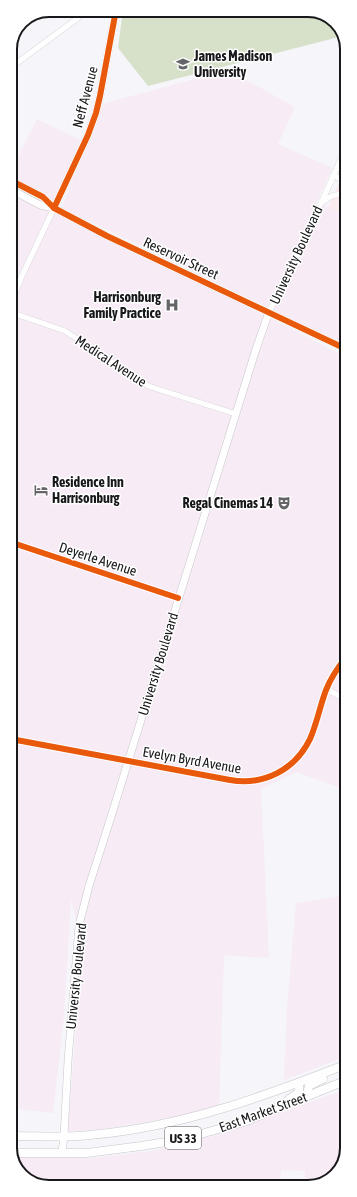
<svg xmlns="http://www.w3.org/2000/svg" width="357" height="1197" font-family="'Asap Condensed',sans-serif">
<rect width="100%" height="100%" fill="#f5f5fa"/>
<!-- commercial -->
<g fill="#f7ebf6">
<polygon points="228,70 295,107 278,144 332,168 269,308 62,208 76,171 59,208 256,311 346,357 347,790 296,772 261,789 269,958 224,955 219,1107 158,1120 97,1130 68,1131 82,947 71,899 64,1016 53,1113 11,1108 10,173 37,119 87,143 102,104"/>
<polygon points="322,204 346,216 346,337 342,346 272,311 307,243"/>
<polygon points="347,895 347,1056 284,1080 287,1007 296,903"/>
<polygon points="347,1089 347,1148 339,1172 320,1184 305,1183 305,1171 281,1170 280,1186 44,1187 23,1177 11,1156 93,1158 151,1151 213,1136"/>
</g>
<!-- education -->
<polygon fill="#faebee" points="346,168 346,216 328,207"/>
<!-- green -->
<polygon fill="#d7e1ca" points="123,10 313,10 334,20 343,36 148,86 118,48"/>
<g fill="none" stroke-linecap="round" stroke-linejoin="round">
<!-- minor casing -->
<g stroke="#c7c7cb" stroke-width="6">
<g id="minor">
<polyline points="10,68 78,18"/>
<polyline points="333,175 346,182"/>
<path d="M323,202C330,196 336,193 346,196"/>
<polyline points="10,306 21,278 54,208"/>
<polyline points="10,312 65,331 148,386 236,414"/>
<polyline points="269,312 297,256 346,148"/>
<polyline points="10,542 178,598"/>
<polyline points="326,689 347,700"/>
<path d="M11,739L230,780C263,786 295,770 310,739C317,723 320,706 326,690C331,677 339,666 347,656"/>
</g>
</g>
<!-- major casing -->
<g stroke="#c7c7cb" stroke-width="8">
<g id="major">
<polyline points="10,180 43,197 54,208 107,236 346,349"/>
<polyline points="10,189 40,205 54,208"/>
<polyline points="54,208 88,135 96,113 100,96 116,10"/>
<polyline points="62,1153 64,1136 68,1061 79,925 89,886 110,820 256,349 269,312"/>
</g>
</g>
<!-- highway casing -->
<g stroke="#c7c7cb" stroke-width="9">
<g id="highway">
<polyline points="306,1097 309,1086 323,1079"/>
<polyline points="288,1100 299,1092 299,1083"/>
<path d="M11,1136C37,1136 64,1138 90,1135C181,1127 263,1097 347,1064"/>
<polyline points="11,1153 87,1153 141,1146 179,1140 244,1122 347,1080"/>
</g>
</g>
<!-- minor -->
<use href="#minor" stroke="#fefefe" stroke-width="5.5"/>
<!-- major -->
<use href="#major" stroke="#fefefe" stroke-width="7"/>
<!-- highway -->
<use href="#highway" stroke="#fefefe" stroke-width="8"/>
<!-- cycleway casing -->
<g stroke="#fff" stroke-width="8">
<g id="cycleway">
<polyline points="10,180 43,197 54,208 107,236 346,349"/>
<polyline points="54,208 88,135 96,113 100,96 116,10"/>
<polyline points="10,542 178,598"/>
<path d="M11,739L230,780C263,786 295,770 310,739C317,723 320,706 326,690C331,677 339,666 347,656"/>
</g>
</g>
<!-- cycleway -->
<use href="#cycleway" stroke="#e8590c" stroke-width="6"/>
</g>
<!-- icons -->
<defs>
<g id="university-bare" transform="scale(1.08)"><path d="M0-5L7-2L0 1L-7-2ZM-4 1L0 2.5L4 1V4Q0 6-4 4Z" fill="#656569" stroke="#fff" stroke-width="2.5" paint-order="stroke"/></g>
<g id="hospital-bare" transform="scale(1.08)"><path d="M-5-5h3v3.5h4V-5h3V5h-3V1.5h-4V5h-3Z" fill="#656569" stroke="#fff" stroke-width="2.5" paint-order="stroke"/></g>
<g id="hotel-bare" transform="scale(1.08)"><path d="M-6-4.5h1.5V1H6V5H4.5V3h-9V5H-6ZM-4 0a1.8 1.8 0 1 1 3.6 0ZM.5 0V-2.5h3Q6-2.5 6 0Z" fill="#656569" stroke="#fff" stroke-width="2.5" paint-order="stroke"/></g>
<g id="theatre-bare" transform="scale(1.08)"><path d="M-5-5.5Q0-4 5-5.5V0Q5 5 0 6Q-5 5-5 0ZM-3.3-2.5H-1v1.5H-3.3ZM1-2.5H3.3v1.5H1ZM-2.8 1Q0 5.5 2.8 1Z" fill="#656569" stroke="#fff" stroke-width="2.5" paint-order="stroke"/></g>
</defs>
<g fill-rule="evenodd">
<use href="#university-bare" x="183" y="64"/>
<use href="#hospital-bare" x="172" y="305"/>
<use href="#hotel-bare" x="41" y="490"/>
<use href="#theatre-bare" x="284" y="503"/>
</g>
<g text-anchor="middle" stroke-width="3" stroke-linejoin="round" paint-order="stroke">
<!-- shield labels -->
<rect fill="#fff" stroke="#5d5d5f" stroke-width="1" x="165" y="1127" width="36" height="22" rx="3"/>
<g font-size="13" font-weight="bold" fill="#18181b">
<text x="183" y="1143">US 33</text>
</g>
<!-- poi labels -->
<g font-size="14" font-weight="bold" fill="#18181b" stroke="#fff" text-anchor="start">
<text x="194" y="61">James Madison<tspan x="194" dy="16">University</tspan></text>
<text x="161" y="302" text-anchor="end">Harrisonburg<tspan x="161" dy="16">Family Practice</tspan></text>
<text x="52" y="487">Residence Inn<tspan x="52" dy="16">Harrisonburg</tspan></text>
<text x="273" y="508" text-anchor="end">Regal Cinemas 14</text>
</g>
<!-- street labels -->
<g font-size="14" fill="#18181b" stroke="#fff">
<text transform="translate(85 97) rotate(-75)" y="5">Neff Avenue</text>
<text transform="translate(296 255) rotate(-65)" y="5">University Boulevard</text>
<text transform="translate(181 258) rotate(25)" y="5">Reservoir Street</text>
<text transform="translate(111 361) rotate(33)" y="5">Medical Avenue</text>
<text transform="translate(98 559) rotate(18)" y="5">Deyerle Avenue</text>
<text transform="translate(158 664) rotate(-73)" y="5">University Boulevard</text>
<text transform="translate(192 760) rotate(10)" y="5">Evelyn Byrd Avenue</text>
<text transform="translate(76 976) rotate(-84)" y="5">University Boulevard</text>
<text transform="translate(263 1112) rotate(-20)" y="5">East Market Street</text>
</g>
</g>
<!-- crop -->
<path d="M0 0H357V1197H0ZM49 17H308A32 32 0 0 1 340 49V1148A32 32 0 0 1 308 1180H49A32 32 0 0 1 17 1148V49A32 32 0 0 1 49 17Z" fill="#fff" fill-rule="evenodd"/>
<path fill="none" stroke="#18181b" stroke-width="2" d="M49 17H308A32 32 0 0 1 340 49V1148A32 32 0 0 1 308 1180H49A32 32 0 0 1 17 1148V49A32 32 0 0 1 49 17Z"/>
</svg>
